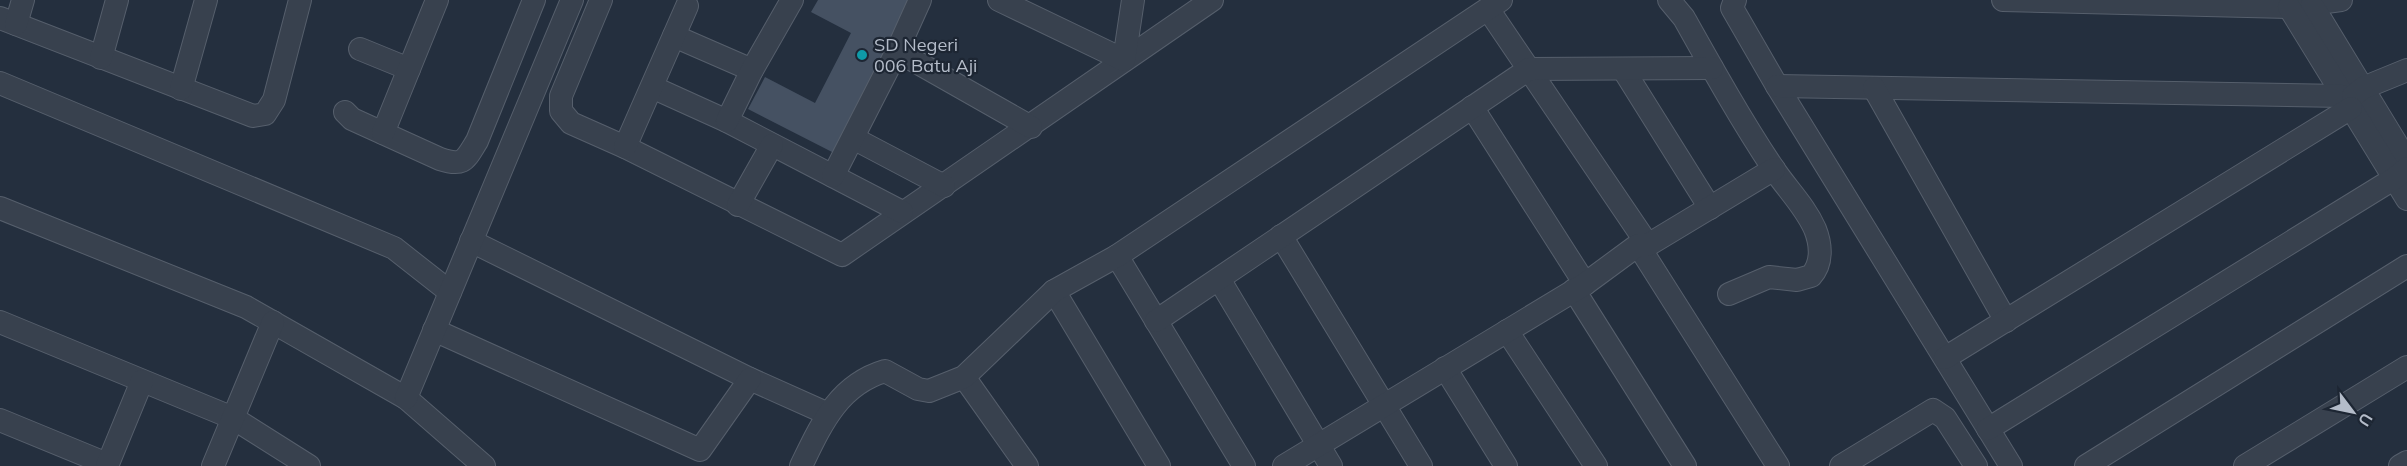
<svg xmlns="http://www.w3.org/2000/svg" width="2407" height="466" font-family="Mulish,sans-serif">
<rect width="100%" height="100%" fill="#242f3e"/>
<!-- building -->
<polygon fill="#455162" points="818,0 912,0 834,153 748,109 765,77 815,103 851,33 811,12"/>
<g fill="none" stroke-linecap="round" stroke-linejoin="round">
<!-- minor casing -->
<g stroke="#565f6c" stroke-width="24">
<g id="minor">
<polyline points="601,0 561,96 561,111 571,123 625,147 842,255 1212,0"/>
<polyline points="999,0 1124,60 1133,0"/>
<path d="M1669,0L1684,18C1712,68 1741,120 1773,168C1787,189 1805,206 1815,229C1821,244 1823,263 1811,276L1797,280L1769,277L1729,294"/>
<polyline points="1735,0 1732,8 1777,86 2011,466"/>
<polyline points="2003,0 2289,7 2341,0"/>
<polyline points="2312,5 2407,161"/>
<polyline points="2289,7 2407,199"/>
<polyline points="1488,9 1648,245"/>
<polyline points="0,18 253,116 265,114 274,100 300,0"/>
<polyline points="16,24 23,0"/>
<polyline points="674,36 752,70"/>
<polyline points="360,49 409,69"/>
<polyline points="897,51 1031,127"/>
<polyline points="101,58 117,0"/>
<polyline points="1623,69 1710,208"/>
<polyline points="0,83 394,248 450,292"/>
<polyline points="1777,86 2343,96"/>
<polyline points="652,87 727,121 902,212"/>
<polyline points="1874,88 2006,321"/>
<polyline points="181,89 206,0"/>
<polyline points="2353,96 2363,88 2407,70"/>
<polyline points="1472,107 1585,284"/>
<path d="M345,112L352,119L440,159C464,167 465,160 477,141L534,0"/>
<polyline points="727,121 752,70 792,0"/>
<polyline points="383,133 437,0"/>
<polyline points="853,138 944,186"/>
<polyline points="625,147 687,6"/>
<polyline points="833,176 897,51 920,0"/>
<polyline points="738,205 772,145"/>
<polyline points="0,208 246,307 406,398 484,466"/>
<polyline points="1281,236 1421,466"/>
<polyline points="471,241 750,379 826,413"/>
<polyline points="1638,245 1778,466"/>
<polyline points="1117,256 1244,466"/>
<polyline points="1219,279 1331,466"/>
<polyline points="1574,290 1685,466"/>
<polyline points="1054,291 1159,466"/>
<polyline points="1156,321 1529,69 1712,68"/>
<polyline points="0,322 233,418 309,466"/>
<polyline points="434,330 700,450 750,379"/>
<polyline points="1507,331 1596,466"/>
<polyline points="1945,358 2351,108"/>
<polyline points="1445,368 1506,466"/>
<polyline points="964,377 1027,466"/>
<polyline points="406,398 572,0"/>
<polyline points="0,420 107,464"/>
<polyline points="1988,429 2395,178 2407,168"/>
<polyline points="107,466 142,381"/>
<polyline points="213,466 273,322"/>
<path d="M801,466C821,425 838,385 885,371L918,389L929,391L964,377L1054,291L1117,256L1501,0"/>
<polyline points="1284,466 1585,284 1638,245 1648,245 1774,169"/>
<polyline points="1841,466 1933,410 1945,418 1976,466"/>
<polyline points="2086,466 2407,266"/>
<polyline points="2245,466 2407,367"/>
<polyline points="2400,466 2407,462"/>
</g>
</g>
<!-- minor -->
<use href="#minor" stroke="#38414e" stroke-width="22"/>
</g>
<!-- markers -->
<circle fill="#0f9aa8" stroke="#1d2633" stroke-width="2" cx="862" cy="55" r="6"/>
<g text-anchor="middle" stroke-width="4.5" stroke-linejoin="round" paint-order="stroke">
<!-- poi labels -->
<g font-size="18" fill="#b4bcc9" stroke="#1d2633" text-anchor="start">
<text x="874" y="51">SD Negeri<tspan x="874" dy="21">006 Batu Aji</tspan></text>
</g>
</g>
<!-- north arrow -->
<g transform="translate(2353 412) rotate(122)" stroke="#1d2633" stroke-width="4.5" paint-order="stroke">
<path d="M0-4.5L10 22L0 15L-10 22Z" fill="#b4bcc9"/>
<text y="-9" font-size="16" font-weight="bold" text-anchor="middle" fill="#b4bcc9">U</text>
</g>
</svg>
